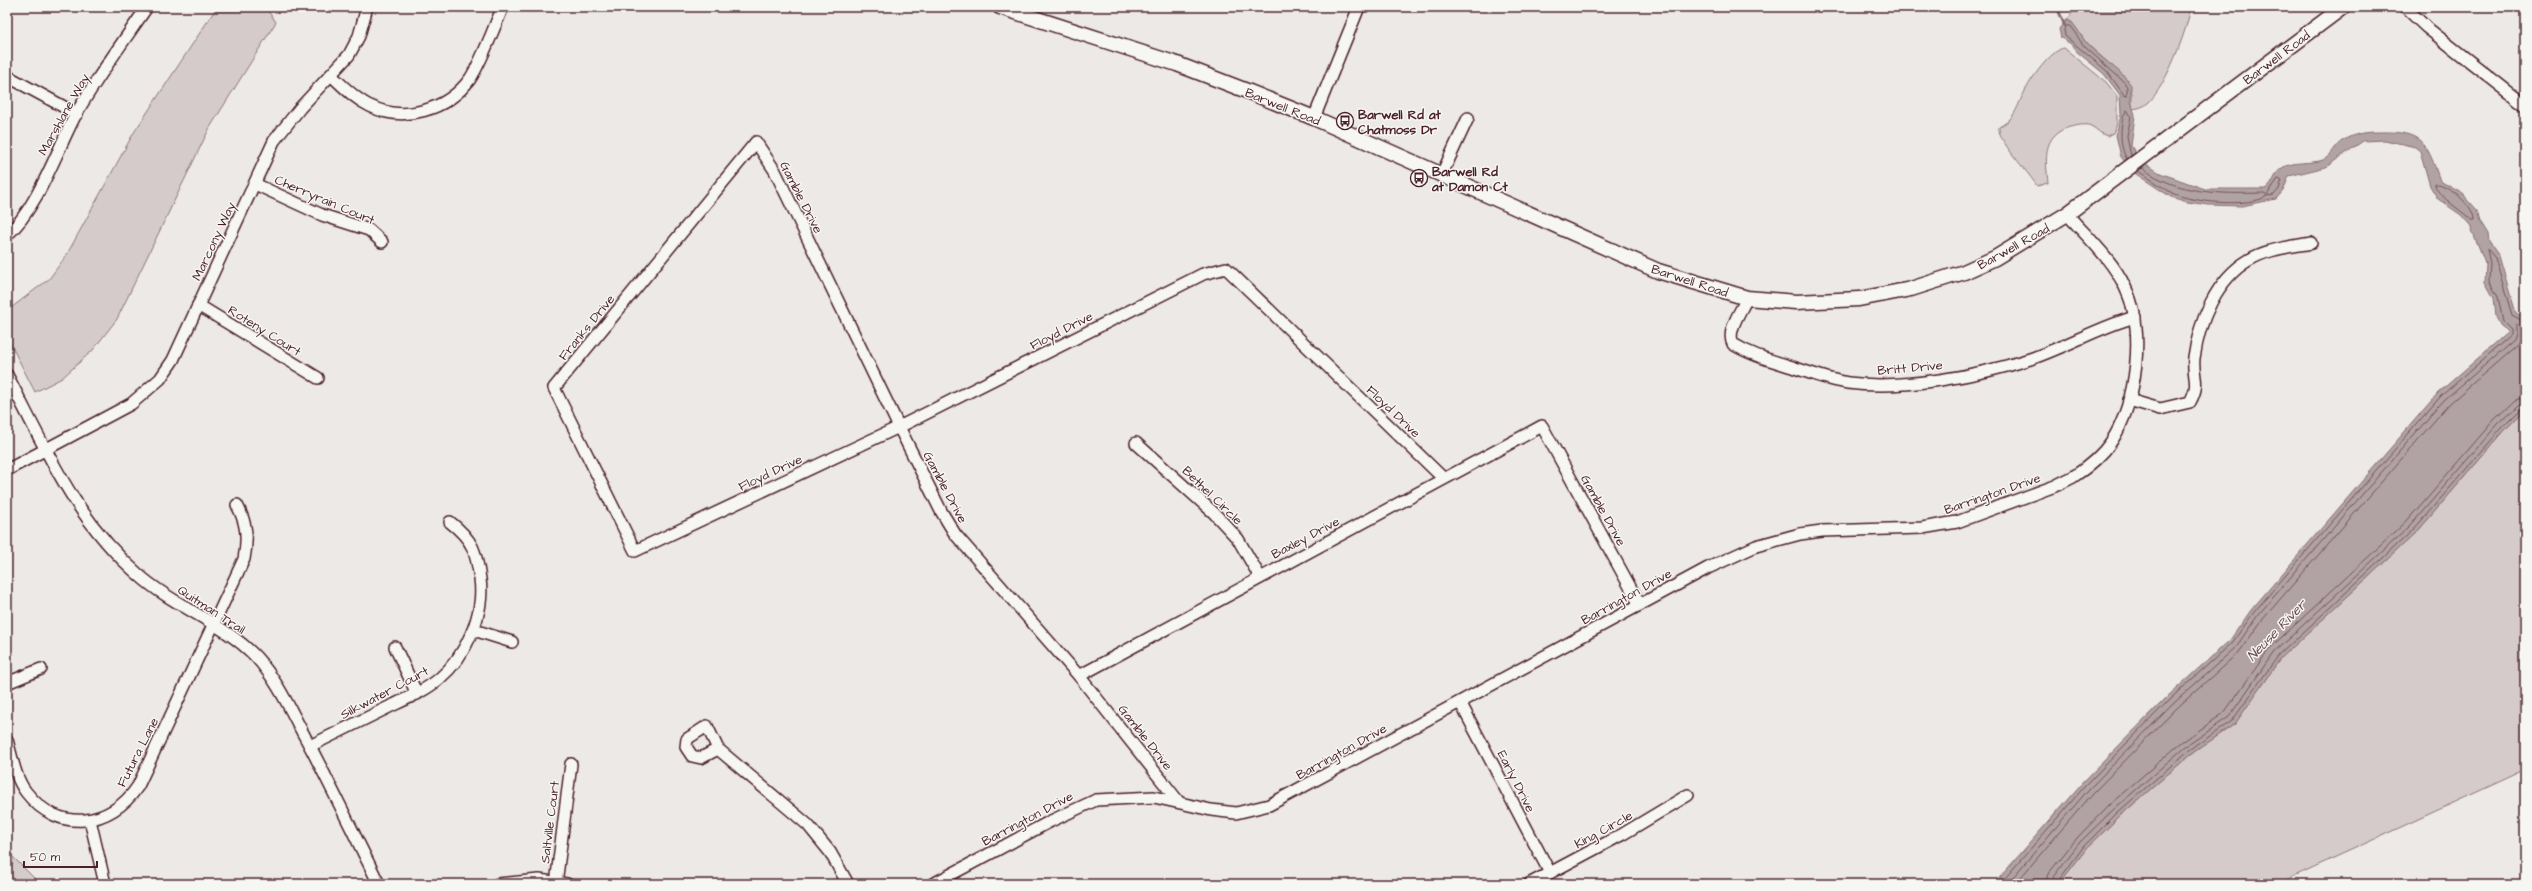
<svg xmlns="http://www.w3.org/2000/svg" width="2532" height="891" font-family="'Architects Daughter',sans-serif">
<rect width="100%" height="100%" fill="#ece9e6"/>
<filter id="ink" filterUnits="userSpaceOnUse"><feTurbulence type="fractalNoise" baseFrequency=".025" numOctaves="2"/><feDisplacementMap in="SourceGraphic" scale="8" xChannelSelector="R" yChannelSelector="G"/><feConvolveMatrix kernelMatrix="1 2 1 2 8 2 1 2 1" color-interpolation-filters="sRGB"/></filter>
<g filter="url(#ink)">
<!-- green -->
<g fill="#d4cbca" stroke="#8f757a">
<polygon points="217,7 265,7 276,22 209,129 117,319 93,350 62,378 35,392 7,337 7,311 49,279 66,256 133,134"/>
<path d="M2077,7H2191C2187,30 2166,86 2149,102C2144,107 2139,108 2132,109V93L2127,79L2087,44L2072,22L2067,20Z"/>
<path d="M2064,48L2106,82L2117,96V124L2113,133L2107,136C2100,134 2097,129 2091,126C2085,123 2076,126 2070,127C2041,135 2046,160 2048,183L2037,186C2028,171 1997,141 1999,127C2002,125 2006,123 2009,120C2017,112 2019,102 2024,93C2030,80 2051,50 2064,48Z"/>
<polygon points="2525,410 2525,770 2277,884 2059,884 2087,848 2121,815 2191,754 2235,724 2280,659 2417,532 2505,430"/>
<polygon points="7,851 38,882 39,884 7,884"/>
</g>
<!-- water -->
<g fill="#b1a2a3" stroke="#886e73">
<path d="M2066,20C2076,23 2079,34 2085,41C2098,58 2119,67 2131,85V101L2135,115L2131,146L2141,161L2160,173L2205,189H2266C2274,184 2274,173 2282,168C2292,161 2311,164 2323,160C2331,157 2335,145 2342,141C2354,133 2367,132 2380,132C2423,131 2427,143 2440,181L2463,194L2477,210L2480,221L2488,234L2489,242L2499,256L2516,313L2525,318V410L2505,430L2417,532L2280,659L2235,724L2191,754L2121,815L2087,848L2059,884H1994L2082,783L2168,696L2230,640L2251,610L2438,393L2508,332L2500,325L2496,317L2494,298L2485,282L2486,265L2470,225L2461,215L2438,199L2430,186L2420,151L2415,147L2385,140L2363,141L2326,167L2289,176L2283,191L2276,199L2242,206L2209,205L2187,202L2171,197L2136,174L2121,157L2116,135L2121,115L2120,95L2104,74L2076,51L2071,44L2061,38L2059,29Z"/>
<polygon points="1691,879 1705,880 1714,884 1665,884"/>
</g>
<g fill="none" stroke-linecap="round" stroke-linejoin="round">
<!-- shore -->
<g stroke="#73535b" stroke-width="1">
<polygon points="2067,26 2070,26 2084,46 2124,82 2127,87 2127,96 2124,95 2107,71 2065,36 2064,30"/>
<path d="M2127,159C2119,148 2119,120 2127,110L2131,116L2127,136L2131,156"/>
<path d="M2138,171C2149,178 2161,186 2172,193C2190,202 2250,208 2267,196L2265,193C2222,194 2178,195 2142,168"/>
<polygon points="2279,178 2282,180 2279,189 2274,195 2268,196 2268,194"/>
<path d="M2435,184C2448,186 2474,204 2474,220H2471C2463,211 2434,194 2435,184Z"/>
<polyline points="2000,884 2085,786 2170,699 2232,643 2254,612 2441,396 2511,335 2511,330 2503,322 2498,297 2489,281 2490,264 2487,249 2495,258 2512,315 2525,322"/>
<polyline points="2007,884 2089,789 2174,703 2236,647 2258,615 2444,400 2514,340 2516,334 2516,325 2525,327"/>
<polyline points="2015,884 2093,793 2178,707 2240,651 2263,619 2449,404 2518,344 2525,333"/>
<polyline points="2045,884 2048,874 2077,838 2110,804 2181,743 2224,713 2270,648 2406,522 2494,420 2515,400 2525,397"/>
<polyline points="2051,884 2053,877 2080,842 2114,809 2185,747 2229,717 2274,652 2410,526 2498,424 2518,405 2525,403"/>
<polyline points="2056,884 2084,846 2118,812 2188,751 2232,721 2278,656 2414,529 2502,428 2521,409 2525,408"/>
</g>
<!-- stream -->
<polyline stroke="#886e73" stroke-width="3" points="2057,7 2065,26"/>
<!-- minor casing -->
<g stroke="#4a1f2b" stroke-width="14">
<g id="minor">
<polyline points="2405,7 2426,27 2525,105"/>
<polyline points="7,76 77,114"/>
<path d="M332,76C344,87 355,99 370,106C404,123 447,110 470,79C483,59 493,29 503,7"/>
<polyline points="1314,118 1359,7"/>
<polyline points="1441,176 1468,118"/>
<polyline points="255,184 322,215 369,230 382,242"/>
<path d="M7,235C37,209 57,150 76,114C97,77 123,42 147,7"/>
<path d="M1747,298C1741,311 1726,331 1733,344C1751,355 1770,360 1789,366C1808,372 1828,380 1848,383C1902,390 1978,376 2030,359C2066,347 2099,327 2135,317"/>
<polyline points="198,305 318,378"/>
<path d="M7,375C46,449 75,520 140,576C175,607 224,623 256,657C277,680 290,709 305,737C331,785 354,835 379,884"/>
<path d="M2129,400L2160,409L2190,402C2201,382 2192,378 2194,358C2199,322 2216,279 2249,260C2267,249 2290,247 2311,243"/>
<polyline points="1136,443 1214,513 1238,539 1260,577"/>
<polyline points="7,470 131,404 160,379 173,360 274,141 300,108 349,55 359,36 367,7"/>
<polyline points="474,630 512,642"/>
<polyline points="395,647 417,694"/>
<polyline points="1079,676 1542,426 1640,605"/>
<polyline points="7,683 41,669"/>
<polyline points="1460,702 1550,873"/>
<path d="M7,740C12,757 15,778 26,792C58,834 111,827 138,786L244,559C248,538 247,524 237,505"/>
<path d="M310,746C336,733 363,720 389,707C406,699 425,691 439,679C466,656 485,614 480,579C476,551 473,540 450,522"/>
<polyline points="718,749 701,758 692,756 686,747 687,739 707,726 718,749 808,825 830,852 848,884"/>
<polyline points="1178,801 1079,676 955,534 941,511 899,427 775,171 756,142 554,388 635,551 899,427 1203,274 1226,268 1443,478"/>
<polyline points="90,820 105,884"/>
<polyline points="498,884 539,880 567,884"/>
<polyline points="556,884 571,764"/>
<path d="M933,884L1051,821L1096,800L1154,797L1211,810L1236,813L1269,805L1708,568L1756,546L1800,534L1822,531L1922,528L1957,522L2055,486L2073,477C2088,467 2101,457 2111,442C2137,404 2146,329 2125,287C2112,259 2087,237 2067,214"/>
<polyline points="1529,884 1623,834 1688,795"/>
</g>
</g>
<!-- tertiary casing -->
<g stroke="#4a1f2b" stroke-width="17">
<polyline id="tertiary" points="1000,7 1177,64 1247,91 1314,118 1658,271 1747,298 1796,302 1859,299 1911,289 1964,272 1995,258 2067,214 2343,7"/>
</g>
<!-- minor -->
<use href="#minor" stroke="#f6f6f2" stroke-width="11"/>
<!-- tertiary -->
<use href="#tertiary" stroke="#f6f6f2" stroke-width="14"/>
</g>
</g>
<!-- icons -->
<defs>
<g id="bus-ring" transform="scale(0.9)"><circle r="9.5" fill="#f6f6f2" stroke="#4a1f2b" stroke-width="1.5"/><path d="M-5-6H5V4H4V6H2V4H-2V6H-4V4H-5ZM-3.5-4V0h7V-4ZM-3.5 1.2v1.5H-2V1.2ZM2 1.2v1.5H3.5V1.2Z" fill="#4a1f2b"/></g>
</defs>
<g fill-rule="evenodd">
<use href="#bus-ring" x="1345" y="121"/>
<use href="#bus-ring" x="1419" y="178"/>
</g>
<g text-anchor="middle" stroke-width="3" stroke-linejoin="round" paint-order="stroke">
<!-- street labels -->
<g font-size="13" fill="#4a1f2b" stroke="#f6f6f2">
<text transform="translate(2276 57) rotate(-37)" y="5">Barwell Road</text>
<text transform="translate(1283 106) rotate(22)" y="5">Barwell Road</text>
<text transform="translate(63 114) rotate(-61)" y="5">Marshlane Way</text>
<text transform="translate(802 197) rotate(63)" y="5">Gamble Drive</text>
<text transform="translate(325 199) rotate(23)" y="5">Cherryrain Court</text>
<text transform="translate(213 241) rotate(-65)" y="5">Marcony Way</text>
<text transform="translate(2013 246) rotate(-29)" y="5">Barwell Road</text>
<text transform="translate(1690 280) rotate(18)" y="5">Barwell Road</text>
<text transform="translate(586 327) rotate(-51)" y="5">Franks Drive</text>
<text transform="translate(265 330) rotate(32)" y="5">Roteny Court</text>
<text transform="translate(1061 330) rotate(-27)" y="5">Floyd Drive</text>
<text transform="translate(1910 367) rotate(-5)" y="5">Britt Drive</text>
<text transform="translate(1394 411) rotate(44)" y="5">Floyd Drive</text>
<text transform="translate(770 472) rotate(-25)" y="5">Floyd Drive</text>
<text transform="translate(946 487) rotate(62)" y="5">Gamble Drive</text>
<text transform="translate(1992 493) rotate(-19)" y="5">Barrington Drive</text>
<text transform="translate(1213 495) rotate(44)" y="5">Bethel Circle</text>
<text transform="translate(1604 510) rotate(61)" y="5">Gamble Drive</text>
<text transform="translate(1305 537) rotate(-28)" y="5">Baxley Drive</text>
<text transform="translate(1626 596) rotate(-29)" y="5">Barrington Drive</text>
<text transform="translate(212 609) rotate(33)" y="5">Quitman Trail</text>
<text transform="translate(384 692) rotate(-28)" y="5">Silkwater Court</text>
<text transform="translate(1146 737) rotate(52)" y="5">Gamble Drive</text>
<text transform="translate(1341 751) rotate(-29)" y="5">Barrington Drive</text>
<text transform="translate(137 752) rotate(-63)" y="5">Futura Lane</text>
<text transform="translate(1517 781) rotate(63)" y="5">Early Drive</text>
<text transform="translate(1027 818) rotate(-28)" y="5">Barrington Drive</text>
<text transform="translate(549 822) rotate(-83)" y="5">Saltville Court</text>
<text transform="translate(1603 829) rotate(-29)" y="5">King Circle</text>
</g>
<!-- poi labels -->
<g font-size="13" font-weight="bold" fill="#4a1f2b" stroke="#f6f6f2" text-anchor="start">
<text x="1358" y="119">Barwell Rd at<tspan x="1358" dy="15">Chatmoss Dr</tspan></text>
<text x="1432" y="176">Barwell Rd<tspan x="1432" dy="15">at Damon Ct</tspan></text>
</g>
<!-- water labels -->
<g font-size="14" font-style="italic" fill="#6e4d55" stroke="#f6f6f2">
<text transform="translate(2276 630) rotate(-46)" y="5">Neuse River</text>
</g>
</g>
<!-- margin -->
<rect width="2532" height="891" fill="none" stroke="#f6f6f2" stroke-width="24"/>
<rect x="12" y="12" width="2508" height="867" fill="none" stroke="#4a1f2b" stroke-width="1.5" filter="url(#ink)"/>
<!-- scale -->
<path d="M24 861v6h73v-6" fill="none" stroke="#4a1f2b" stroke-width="2"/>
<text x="30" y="861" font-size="12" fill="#4a1f2b" stroke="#f6f6f2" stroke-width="3" paint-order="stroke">50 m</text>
</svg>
